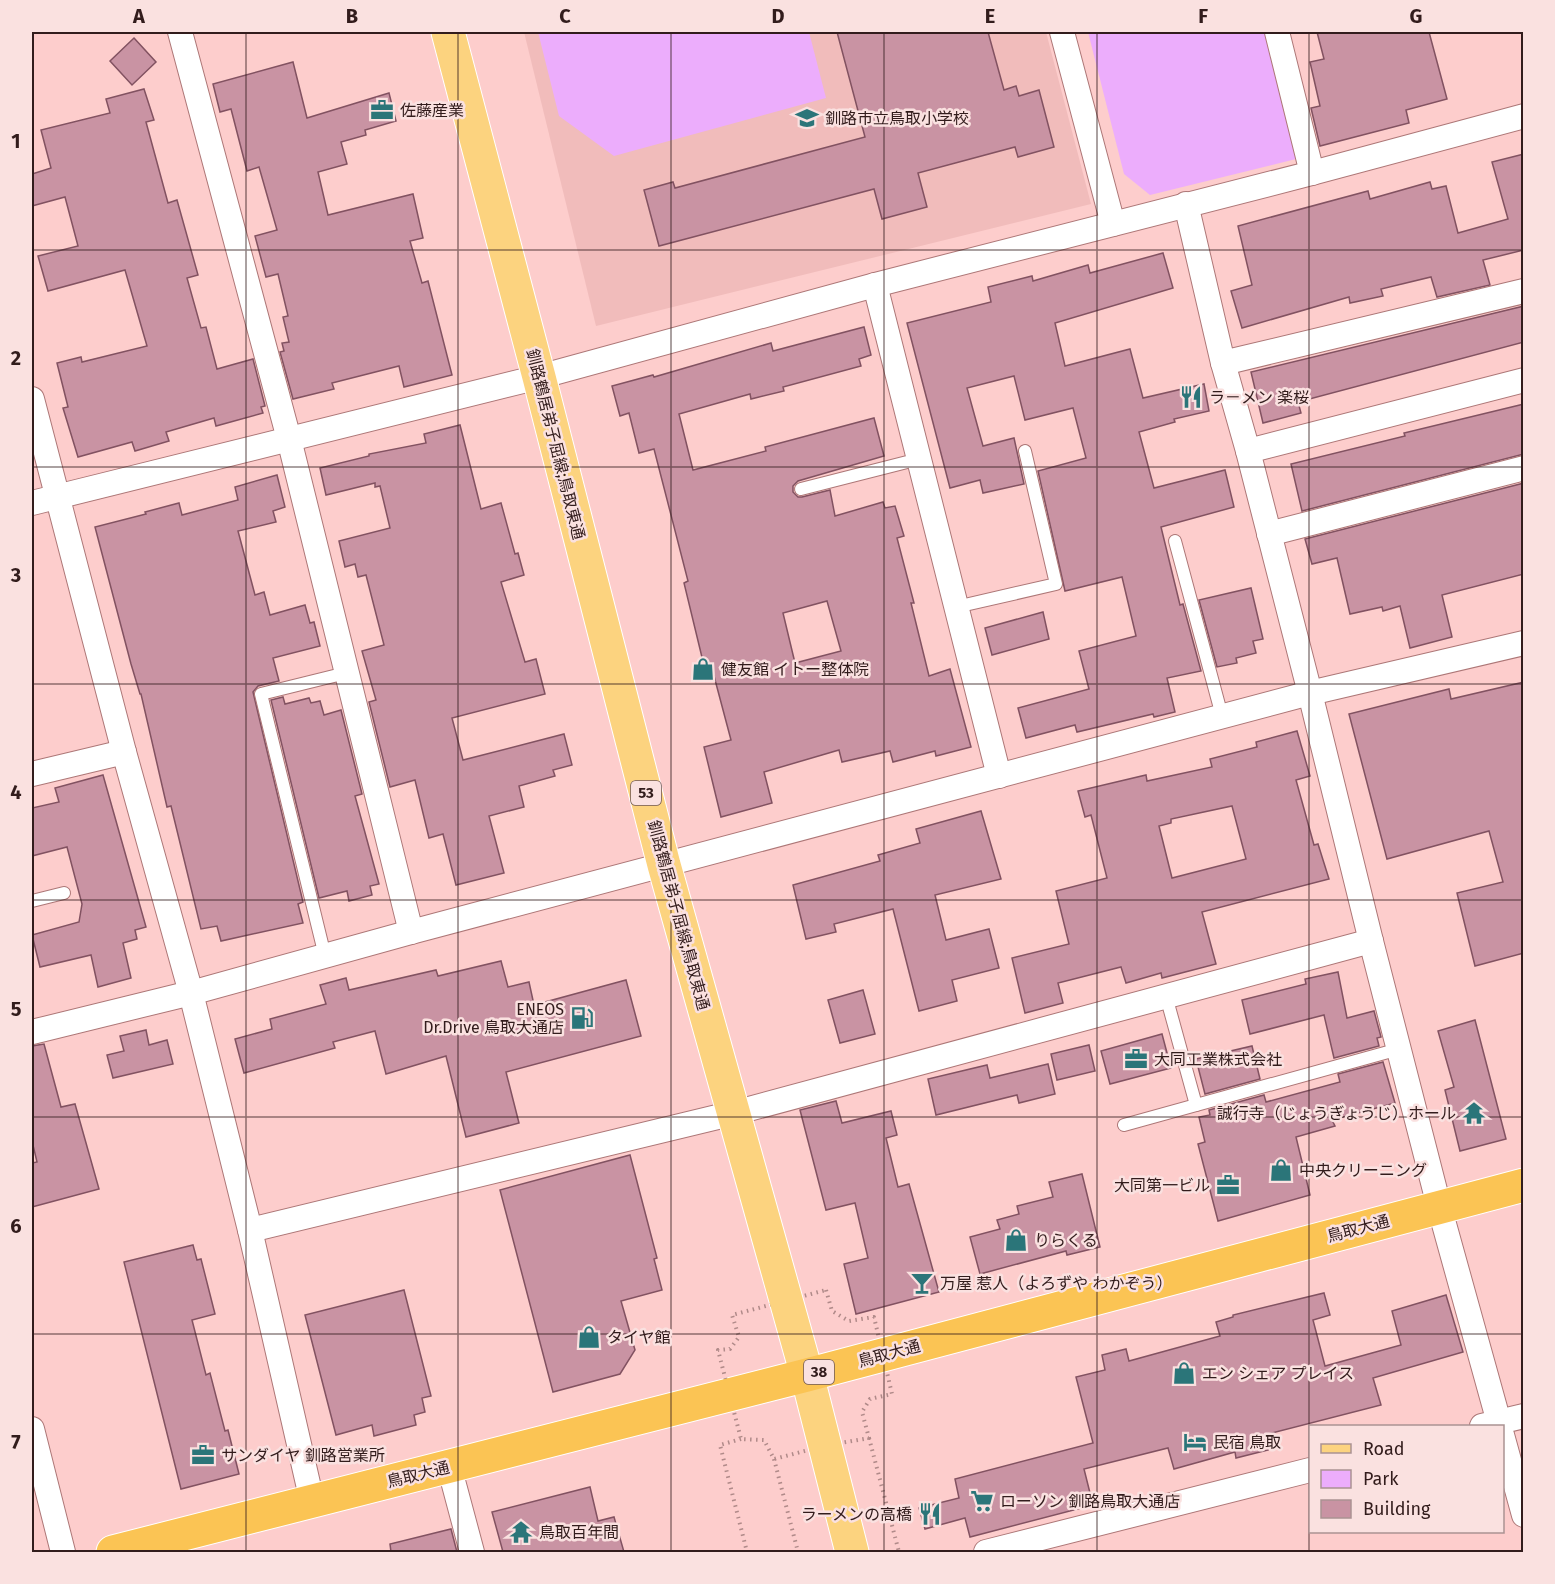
<svg xmlns="http://www.w3.org/2000/svg" width="1555" height="1584" font-family="'Fira Sans','Noto Sans JP',sans-serif">
<rect width="100%" height="100%" fill="#fdcdcc"/>
<!-- built -->
<polygon fill="#f1bcbb" points="524,32 1046,32 1091,204 596,326"/>
<!-- green -->
<g fill="#ecadfc">
<polygon points="538,32 809,32 826,98 614,156 559,116"/>
<polygon points="1088,32 1265,32 1296,159 1150,195 1124,174"/>
</g>
<!-- building -->
<g fill="#c993a3" stroke="#825261" stroke-width="1.5" fill-rule="evenodd">
<polygon points="837,32 988,32 1004,90 1016,86 1019,96 1039,90 1054,147 1018,157 1015,147 918,173 927,207 882,219 874,189 659,246 644,190 673,182 675,188 865,137"/>
<polygon points="1317,32 1429,32 1447,99 1406,110 1409,123 1320,146 1311,108 1320,106 1310,62 1324,59"/>
<polygon points="134,38 156,62 132,85 110,61"/>
<polygon points="293,62 307,118 389,93 396,121 365,130 366,135 341,142 347,164 318,172 328,215 413,194 423,238 410,241 422,283 428,281 452,375 404,387 399,366 332,383 334,389 293,399 280,352 284,351 282,343 289,342 283,317 288,316 278,274 266,277 255,236 277,230 259,167 247,171 231,109 220,112 213,84"/>
<polygon points="144,89 154,120 146,122 168,203 177,200 198,275 187,278 201,328 206,327 217,369 253,359 265,406 261,407 263,413 216,426 214,418 166,432 169,441 135,451 132,442 78,457 63,408 68,407 57,363 81,357 82,362 147,346 125,270 48,291 38,256 78,246 65,197 32,206 32,174 51,168 41,130 110,113 106,99"/>
<polygon points="1524,154 1524,250 1483,260 1490,285 1437,297 1431,277 1381,289 1383,296 1350,303 1349,297 1242,328 1231,291 1252,285 1238,226 1368,191 1370,199 1430,182 1432,189 1446,186 1458,233 1508,219 1492,162"/>
<polygon points="1163,253 1173,288 1055,323 1065,366 1130,349 1143,398 1204,384 1209,411 1174,419 1175,422 1139,432 1154,488 1225,470 1234,507 1161,527 1180,605 1183,604 1201,671 1167,678 1175,712 1154,717 1153,714 1077,732 1075,725 1026,738 1018,708 1089,689 1079,651 1136,636 1122,577 1065,591 1038,471 1086,458 1073,408 1025,420 1014,376 967,388 983,446 1014,438 1024,484 983,493 980,480 950,488 907,323 991,302 988,287 1032,276 1033,281 1088,265 1090,273"/>
<polygon points="1524,306 1524,342 1298,402 1301,413 1263,423 1251,372"/>
<path d="M864,327L871,355L859,359L861,366L783,387L784,391L751,399L750,394L679,414L693,470L766,451L765,447L874,418L884,456L798,481L793,486V492L798,497H802L830,490L835,516L883,502L885,508L895,506L904,536L897,538L914,603H911L929,676L950,669L971,747L936,756L935,751L893,762L890,751L842,762L839,750L764,772L772,803L721,817L704,747L731,740L714,676L707,678L684,583L688,581L654,449L639,453L629,413L620,416L612,386L653,375L654,377L771,343L773,351ZM827,601L841,651L795,663L783,613Z"/>
<polygon points="1524,404 1524,454 1302,511 1291,464 1405,436 1404,433"/>
<polygon points="460,425 481,509 501,503 515,554 518,553 524,575 501,582 525,662 536,659 545,694 452,718 463,760 564,734 572,765 553,770 555,776 519,786 524,807 489,816 504,873 456,885 443,834 429,838 415,780 390,787 369,702 376,700 362,651 384,645 366,575 358,577 355,564 345,567 339,541 390,528 380,486 375,487 375,483 326,495 320,468 369,456 369,454 426,443 424,434"/>
<polygon points="277,475 285,507 273,511 276,522 238,531 255,595 264,592 270,615 305,605 310,623 314,622 320,646 273,658 279,681 258,686 253,692 303,902 298,904 303,923 221,941 217,926 201,929 171,806 167,807 141,694 140,694 131,664 95,527 146,514 145,512 179,503 182,515 238,500 235,487"/>
<polygon points="1524,483 1524,574 1442,595 1452,637 1410,648 1400,606 1383,611 1382,607 1350,614 1337,558 1312,564 1305,539"/>
<polygon points="1251,588 1263,639 1253,641 1256,653 1236,658 1237,663 1217,667 1199,600"/>
<polygon points="1043,612 1049,639 992,655 985,628"/>
<polygon points="1524,682 1524,953 1475,966 1457,893 1503,882 1489,831 1387,859 1349,714 1449,689 1451,699"/>
<polygon points="283,697 285,704 309,698 311,703 320,701 324,715 341,710 362,794 355,796 379,884 370,886 372,895 349,901 347,891 319,898 271,700"/>
<path d="M1297,731L1310,776L1296,780L1314,845L1318,844L1329,879L1202,912L1216,964L1162,978L1161,973L1126,983L1121,967L1058,983L1063,1003L1025,1013L1012,958L1069,944L1056,891L1107,878L1091,815L1085,817L1078,791L1146,775L1147,781L1212,767L1210,759L1257,747L1256,742ZM1232,806L1246,859L1172,878L1159,826L1171,823V819Z"/>
<polygon points="103,775 146,927 135,930 137,939 123,943 131,978 98,987 91,955 40,967 32,935 79,922 82,904 67,847 32,856 32,808 59,802 55,788"/>
<polygon points="981,811 1001,879 935,895 946,940 989,929 999,968 952,980 957,1001 919,1011 893,909 834,924 836,932 806,939 793,885 880,861 878,855 920,843 916,829"/>
<polygon points="501,961 508,987 529,982 534,1005 626,980 641,1036 506,1072 519,1123 466,1137 446,1056 386,1074 375,1031 333,1042 335,1048 244,1073 235,1039 272,1029 270,1019 326,1004 320,985 346,978 349,990 436,970 438,976"/>
<polygon points="1338,972 1347,1018 1374,1011 1381,1037 1377,1038 1379,1046 1334,1058 1324,1015 1250,1034 1242,1000 1306,984 1305,979"/>
<polygon points="863,990 875,1034 840,1043 828,1000"/>
<polygon points="1475,1020 1506,1139 1460,1151 1445,1090 1454,1087 1438,1031"/>
<polygon points="146,1030 149,1045 167,1040 173,1064 113,1078 107,1055 124,1051 120,1036"/>
<polygon points="1162,1034 1171,1068 1110,1084 1101,1051"/>
<polygon points="44,1044 61,1107 75,1104 99,1189 32,1207 32,1163 37,1162 32,1141 32,1046"/>
<polygon points="1089,1045 1095,1071 1057,1080 1051,1054"/>
<polygon points="1252,1046 1260,1079 1205,1094 1196,1059"/>
<polygon points="1383,1062 1395,1103 1332,1120 1335,1126 1296,1137 1310,1195 1218,1221 1198,1144 1205,1142 1199,1117 1210,1115 1209,1110 1264,1095 1266,1102 1340,1082 1338,1074"/>
<polygon points="1048,1064 1055,1094 1019,1103 1017,1095 936,1115 928,1079 987,1065 990,1078"/>
<polygon points="836,1101 842,1123 891,1111 897,1135 886,1138 898,1187 909,1184 939,1292 856,1314 844,1264 868,1258 855,1203 826,1210 800,1110"/>
<polygon points="630,1155 657,1258 654,1259 662,1290 621,1301 635,1350 620,1374 553,1392 500,1190"/>
<polygon points="1082,1174 1100,1247 1067,1255 1066,1251 980,1274 970,1237 1000,1229 997,1220 1019,1214 1017,1206 1053,1197 1049,1182"/>
<polygon points="193,1245 197,1260 201,1259 215,1314 192,1320 206,1375 210,1373 225,1431 228,1430 239,1474 181,1489 124,1262"/>
<polygon points="404,1290 431,1396 422,1398 425,1412 414,1415 416,1425 374,1436 372,1425 336,1435 305,1315"/>
<polygon points="1324,1293 1330,1315 1313,1320 1325,1366 1401,1345 1392,1311 1446,1295 1463,1352 1373,1378 1381,1405 1264,1435 1268,1450 1236,1458 1235,1452 1174,1469 1168,1448 1084,1469 1093,1505 970,1537 965,1518 925,1529 919,1508 959,1498 955,1479 1093,1443 1076,1377 1105,1370 1102,1355 1126,1349 1129,1361 1220,1336 1216,1322 1233,1317 1233,1315"/>
<polygon points="590,1487 598,1521 614,1517 624,1552 503,1552 492,1512"/>
<polygon points="451,1529 457,1552 391,1552 390,1544"/>
</g>
<g fill="none" stroke-linecap="round" stroke-linejoin="round">
<!-- service casing -->
<g stroke="#ad7777" stroke-width="14">
<g id="service">
<polyline points="801,489 919,459"/>
<polyline points="1175,541 1222,716"/>
<polyline points="956,607 1056,584 1025,451"/>
<polyline points="32,901 64,893"/>
<polyline points="325,956 261,694 346,673"/>
<polyline points="1166,996 1196,1105"/>
<polyline points="1124,1125 1399,1049"/>
</g>
</g>
<!-- minor casing -->
<g stroke="#ad7777" stroke-width="26">
<g id="minor">
<polyline points="180,32 289,439 411,932"/>
<polyline points="1062,32 1113,224"/>
<polyline points="1277,32 1312,173"/>
<polyline points="1186,204 1223,363 1248,451 1310,693 1371,941 1439,1206 1500,1426"/>
<polyline points="875,285 999,776"/>
<polyline points="1223,363 1524,291"/>
<polyline points="32,399 124,752 191,993 250,1230 312,1501"/>
<polyline points="1248,451 1524,380"/>
<polyline points="32,503 539,377 875,285 1312,173 1524,116"/>
<polyline points="1269,534 1524,468"/>
<polyline points="32,774 124,752"/>
<polyline points="32,1032 191,993 411,932 1310,693 1524,643"/>
<polyline points="250,1230 734,1113 1371,941"/>
<polyline points="1482,1426 1524,1416"/>
<polyline points="32,1429 63,1552"/>
<polyline points="1502,1435 1524,1515"/>
<polyline points="449,1466 472,1552"/>
<polyline points="986,1552 1310,1470"/>
</g>
</g>
<!-- primary casing -->
<g stroke="#fff" stroke-width="35">
<polyline id="primary" points="448,32 539,377 664,865 807,1375 852,1552"/>
</g>
<!-- trunk casing -->
<g stroke="#fff" stroke-width="35">
<polyline id="trunk" points="113,1552 807,1375 1524,1185"/>
</g>
<!-- path -->
<g stroke="#b08a89" stroke-width="4" stroke-dasharray="1.5 4.5" stroke-linecap="butt">
<polygon points="826,1290 832,1311 849,1321 874,1317 892,1394 870,1399 862,1412 869,1438 824,1446 774,1459 764,1440 741,1439 718,1350 730,1349 739,1337 732,1315"/>
<polyline points="869,1438 899,1552"/>
<polyline points="741,1439 720,1445 747,1552"/>
<polyline points="774,1459 798,1552"/>
</g>
<!-- service -->
<use href="#service" stroke="#fff" stroke-width="12"/>
<!-- minor -->
<use href="#minor" stroke="#fff" stroke-width="24"/>
<!-- primary -->
<use href="#primary" stroke="#fcd37f" stroke-width="33"/>
<!-- trunk -->
<use href="#trunk" stroke="#fbc454" stroke-width="33"/>
</g>
<!-- grid -->
<path fill="none" stroke="#321c1c" stroke-width="1.5" stroke-opacity="0.55" d="M246,32V1552M458,32V1552M671,32V1552M884,32V1552M1097,32V1552M1309,32V1552M32,250H1524M32,467H1524M32,684H1524M32,900H1524M32,1117H1524M32,1334H1524"/>
<!-- icons -->
<defs>
<g id="office-bare" transform="scale(1.8)"><path d="M-6-3h4V-5.5h4V-3h4V5H-6ZM-1-4.5V-3h2v-1.5ZM-6 0V1H6V0Z" fill="#2b7579" stroke="#fae1e0" stroke-width="2.5" paint-order="stroke"/></g>
<g id="school-bare" transform="scale(1.8)"><path d="M0-5L7-2L0 1L-7-2ZM-4 1L0 2.5L4 1V4Q0 6-4 4Z" fill="#2b7579" stroke="#fae1e0" stroke-width="2.5" paint-order="stroke"/></g>
<g id="restaurant-bare" transform="scale(1.8)"><path d="M-5-6h1v4h1v-4h1v4h1v-4h1v5L-1.5 .5V6h-2V.5L-5-1ZM5-6V6H3V1.5H1.5Q1.5-4 5-6Z" fill="#2b7579" stroke="#fae1e0" stroke-width="2.5" paint-order="stroke"/></g>
<g id="shop-bare" transform="scale(1.8)"><path d="M-5-2.5h2.3a2.7 3.5 0 0 1 5.4 0H5L5.5 6h-11ZM-1.5-2.5h3a1.5 2.3 0 0 0-3 0Z" fill="#2b7579" stroke="#fae1e0" stroke-width="2.5" paint-order="stroke"/></g>
<g id="fuel-bare" transform="scale(1.8)"><path d="M-5.5-6h7V0h2V4h1.3V-2.5L3-4.5l.8-.8L6-3V5H2.5V1h-1V6h-7ZM-4.2-4.7v3.2H.2V-4.7Z" fill="#2b7579" stroke="#fae1e0" stroke-width="2.5" paint-order="stroke"/></g>
<g id="temple-bare" transform="scale(1.8)"><path d="M0-6L5-2H3V0L6.5 2.5H4V6H1.5V3h-3V6H-4V2.5H-6.5L-3 0V-2H-5Z" fill="#2b7579" stroke="#fae1e0" stroke-width="2.5" paint-order="stroke"/></g>
<g id="bar-bare" transform="scale(1.8)"><path d="M-6-5H6L.8 .8V4.5H3.5V6h-7V4.5H-.8V.8Z" fill="#2b7579" stroke="#fae1e0" stroke-width="2.5" paint-order="stroke"/></g>
<g id="hotel-bare" transform="scale(1.8)"><path d="M-6-4.5h1.5V1H6V5H4.5V3h-9V5H-6ZM-4 0a1.8 1.8 0 1 1 3.6 0ZM.5 0V-2.5h3Q6-2.5 6 0Z" fill="#2b7579" stroke="#fae1e0" stroke-width="2.5" paint-order="stroke"/></g>
<g id="supermarket-bare" transform="scale(1.8)"><path d="M-6-5.5h2.5l.6 2H6L4.5 2H-2.5L-4.4-4H-6ZM-1.5 3.2a1.3 1.3 0 1 0 .1 0ZM3 3.2a1.3 1.3 0 1 0 .1 0Z" fill="#2b7579" stroke="#fae1e0" stroke-width="2.5" paint-order="stroke"/></g>
</defs>
<g fill-rule="evenodd">
<use href="#office-bare" x="382" y="110"/>
<use href="#school-bare" x="807" y="118"/>
<use href="#restaurant-bare" x="1191" y="397"/>
<use href="#shop-bare" x="703" y="669"/>
<use href="#fuel-bare" x="582" y="1018"/>
<use href="#office-bare" x="1136" y="1059"/>
<use href="#temple-bare" x="1474" y="1113"/>
<use href="#shop-bare" x="1281" y="1170"/>
<use href="#office-bare" x="1228" y="1185"/>
<use href="#shop-bare" x="1016" y="1240"/>
<use href="#bar-bare" x="922" y="1283"/>
<use href="#shop-bare" x="589" y="1337"/>
<use href="#shop-bare" x="1184" y="1373"/>
<use href="#hotel-bare" x="1195" y="1442"/>
<use href="#office-bare" x="203" y="1455"/>
<use href="#supermarket-bare" x="982" y="1501"/>
<use href="#restaurant-bare" x="930" y="1514"/>
<use href="#temple-bare" x="521" y="1532"/>
</g>
<g text-anchor="middle" stroke-width="5" stroke-linejoin="round" paint-order="stroke">
<!-- shield labels -->
<g fill="#fae1e0" stroke="#6e5757" stroke-width="1.5">
<rect x="631" y="781" width="30" height="24" rx="4.5"/>
<rect x="804" y="1360" width="30" height="24" rx="4.5"/>
</g>
<g font-size="15" font-weight="bold" fill="#321c1c">
<text x="646" y="798">53</text>
<text x="819" y="1377">38</text>
</g>
<!-- poi labels -->
<g font-size="16" fill="#321c1c" stroke="#fae1e0" text-anchor="start">
<text x="400" y="116">佐藤産業</text>
<text x="825" y="124">釧路市立鳥取小学校</text>
<text x="1209" y="403">ラ－メン 楽桜</text>
<text x="721" y="675">健友館 イトー整体院</text>
<text x="564" y="1015" text-anchor="end">ENEOS<tspan x="564" dy="18">Dr.Drive 鳥取大通店</tspan></text>
<text x="1154" y="1065">大同工業株式会社</text>
<text x="1456" y="1119" text-anchor="end">誠行寺（じょうぎょうじ）ホール</text>
<text x="1299" y="1176">中央クリーニング</text>
<text x="1210" y="1191" text-anchor="end">大同第一ビル</text>
<text x="1034" y="1246">りらくる</text>
<text x="940" y="1289">万屋 惹人（よろずや わかぞう）</text>
<text x="607" y="1343">タイヤ館</text>
<text x="1202" y="1379">エン シェア プレイス</text>
<text x="1213" y="1448">民宿 鳥取</text>
<text x="221" y="1461">サンダイヤ 釧路営業所</text>
<text x="1000" y="1507">ローソン 釧路鳥取大通店</text>
<text x="912" y="1520" text-anchor="end">ラーメンの高橋</text>
<text x="539" y="1538">鳥取百年間</text>
</g>
<!-- street labels -->
<g font-size="16" fill="#321c1c" stroke="#fae1e0">
<text transform="translate(556 444) rotate(76)" y="6">釧路鶴居弟子屈線;鳥取東通</text>
<text transform="translate(679 915) rotate(75)" y="6">釧路鶴居弟子屈線;鳥取東通</text>
<text transform="translate(1358 1228) rotate(-15)" y="6">鳥取大通</text>
<text transform="translate(889 1353) rotate(-15)" y="6">鳥取大通</text>
<text transform="translate(418 1474) rotate(-14)" y="6">鳥取大通</text>
</g>
</g>
<!-- border -->
<rect width="1555" height="1584" fill="none" stroke="#fae1e0" stroke-width="66"/>
<!-- legend -->
<rect x="1309" y="1425" width="195" height="108" fill="#fae1e0" stroke="#aa9292" stroke-width="1.5"/>
<rect x="1321" y="1444" width="30" height="9" fill="#fcd37f" stroke="#aa9292" stroke-width="1.5"/>
<text x="1363" y="1455" font-size="18" fill="#321c1c">Road</text>
<rect x="1321" y="1470" width="30" height="18" fill="#ecadfc" stroke="#aa9292" stroke-width="1.5"/>
<text x="1363" y="1485" font-size="18" fill="#321c1c">Park</text>
<rect x="1321" y="1500" width="30" height="18" fill="#c993a3" stroke="#aa9292" stroke-width="1.5"/>
<text x="1363" y="1515" font-size="18" fill="#321c1c">Building</text>
<rect x="33" y="33" width="1489" height="1518" fill="none" stroke="#321c1c" stroke-width="2"/>
<g font-size="20" text-anchor="middle" font-weight="bold" fill="#321c1c">
<text x="139" y="23">A</text>
<text x="352" y="23">B</text>
<text x="565" y="23">C</text>
<text x="778" y="23">D</text>
<text x="990" y="23">E</text>
<text x="1203" y="23">F</text>
<text x="1416" y="23">G</text>
<text x="16" y="148">1</text>
<text x="16" y="365">2</text>
<text x="16" y="582">3</text>
<text x="16" y="799">4</text>
<text x="16" y="1016">5</text>
<text x="16" y="1233">6</text>
<text x="16" y="1449">7</text>
</g>
</svg>
